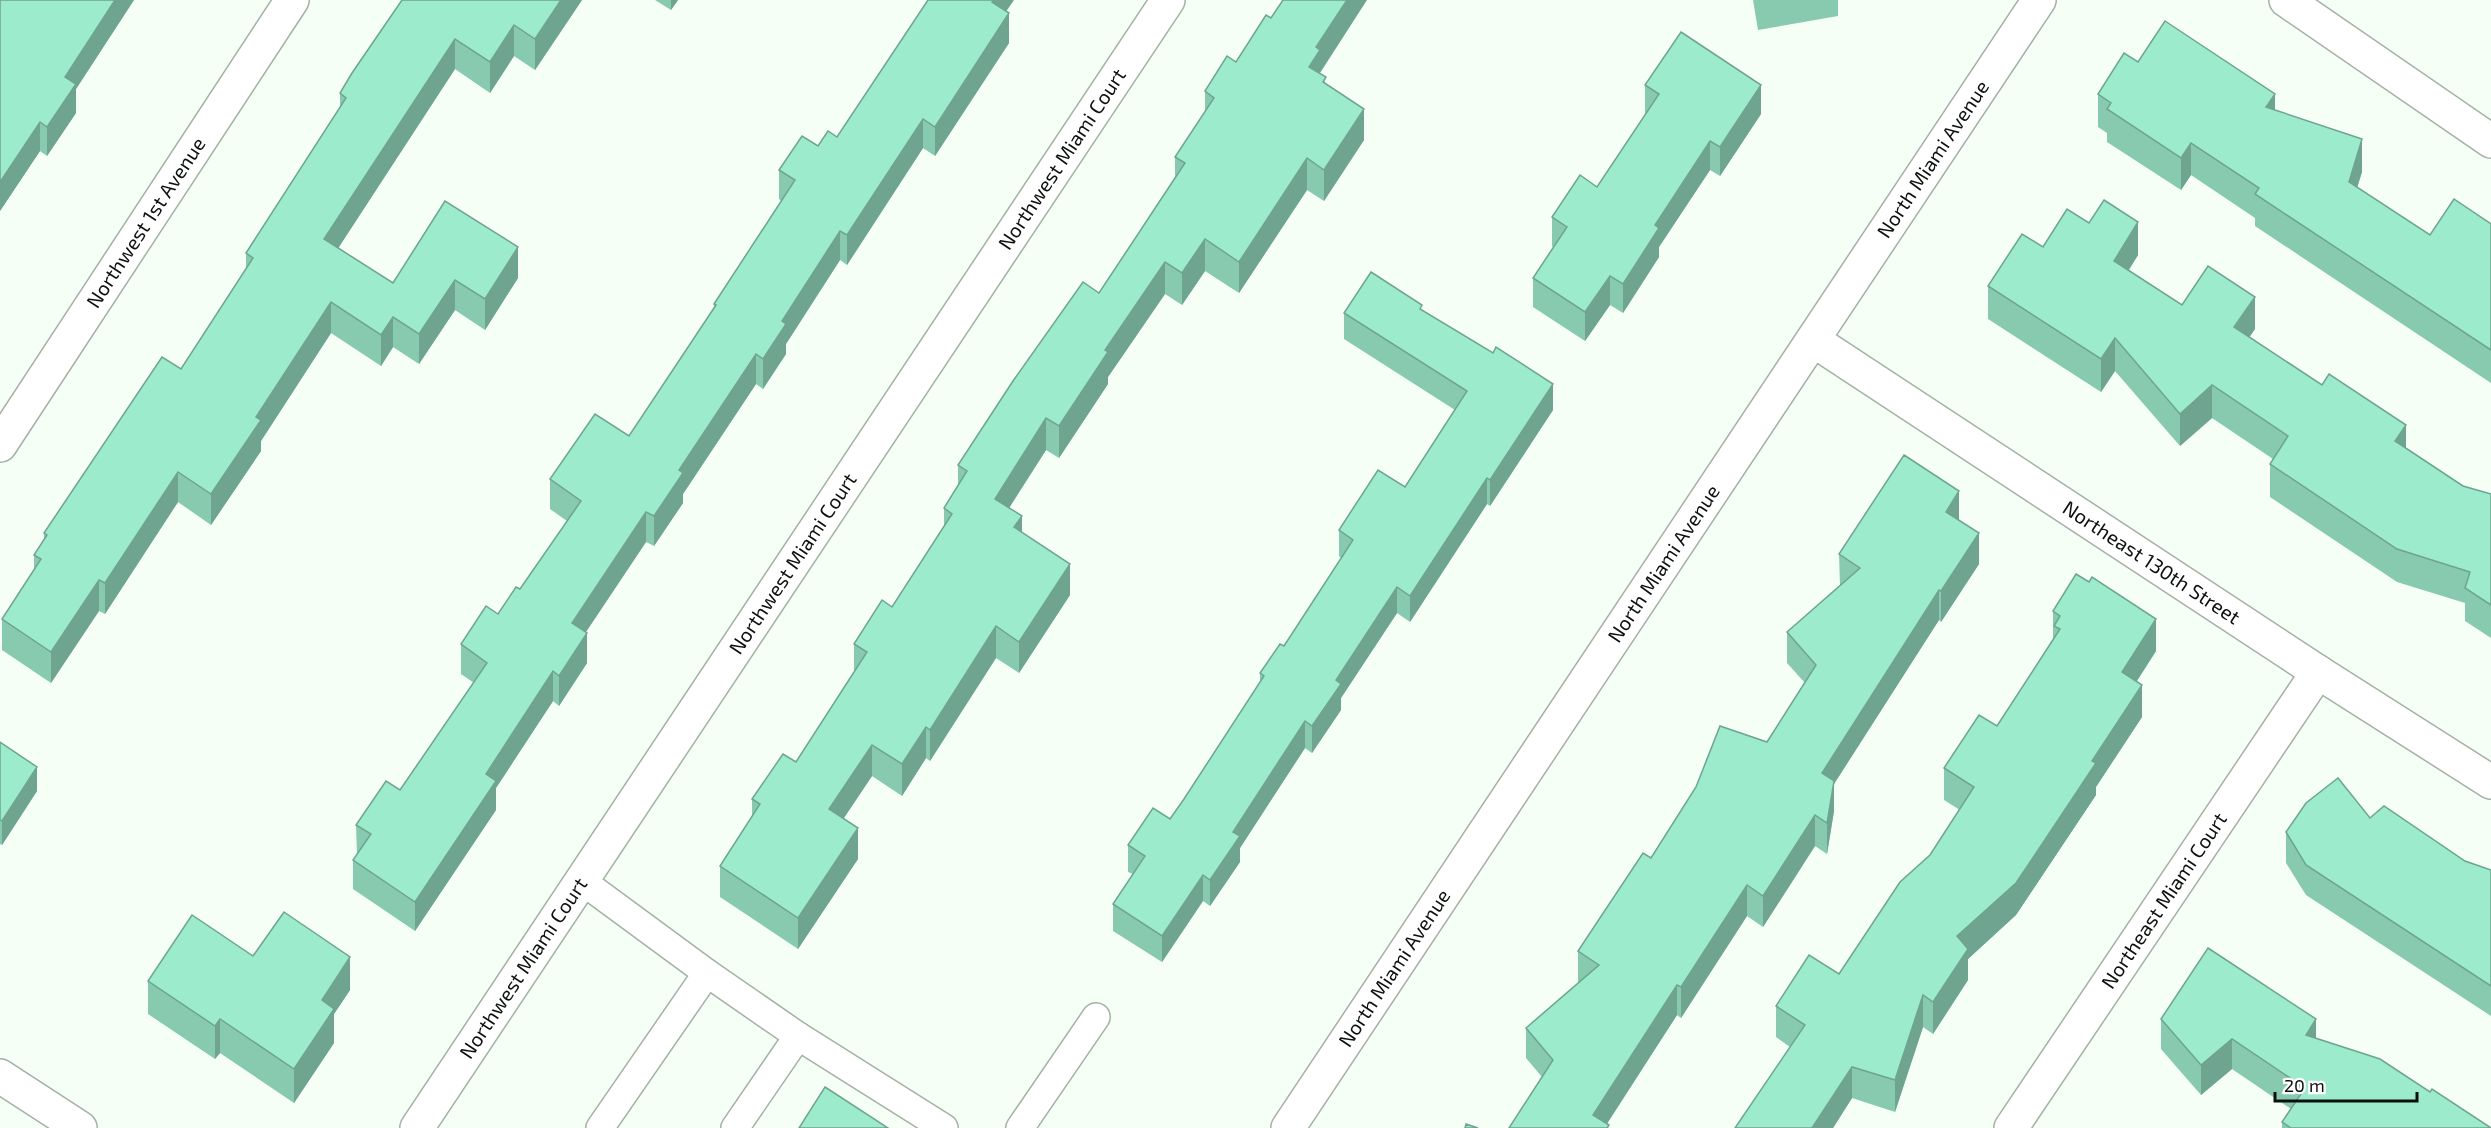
<svg xmlns="http://www.w3.org/2000/svg" width="2491" height="1128" font-family="'Exo 2',sans-serif">
<rect width="100%" height="100%" fill="#f5fff5"/>
<g fill="none" stroke-linecap="round" stroke-linejoin="round">
<!-- lane casing -->
<g stroke="#a5b1a5" stroke-width="30">
<g id="lane">
<polyline points="582,881 707,973 798,1036 944,1128"/>
<polyline points="600,1128 707,973"/>
<polyline points="735,1128 798,1036"/>
<polyline points="1020,1128 1096,1017"/>
</g>
</g>
<!-- street casing -->
<g stroke="#a5b1a5" stroke-width="36">
<g id="street">
<polyline points="2286,0 2491,141"/>
<path id="s1" d="M1813,340L2318,672L2491,782"/>
<path id="s2" d="M0,445L292,0"/>
<polyline points="0,1076 80,1128"/>
<path id="s3" d="M417,1128L1168,0"/>
<path id="s4" d="M2011,1128L2318,672"/>
</g>
</g>
<!-- secondary casing -->
<g stroke="#a5b1a5" stroke-width="36">
<g id="secondary">
<path id="s5" d="M1288,1128L2039,0"/>
</g>
</g>
<!-- lane -->
<use href="#lane" stroke="#fff" stroke-width="27"/>
<!-- street -->
<use href="#street" stroke="#fff" stroke-width="33"/>
<!-- secondary -->
<use href="#secondary" stroke="#fff" stroke-width="33"/>
</g>
<!-- wall -->
<g fill="#87cab0">
<polygon points="0,0 134,0 76,89 76,113 47,156 40,151 0,211"/>
<polygon points="402,0 582,0 535,70 514,56 490,93 455,69 338,248 393,283 445,201 518,278 485,330 455,310 419,364 393,347 381,366 331,333 261,441 261,451 211,525 178,502 105,614 99,611 51,683 2,650 2,619 34,570 34,555 44,541 44,533 181,369 246,269 246,253 340,107 340,93"/>
<polygon points="655,0 678,0 671,10"/>
<polygon points="1753,0 1838,0 1838,16 1758,30"/>
<polygon points="1006,11 1009,43 935,156 923,148 847,265 840,260 786,344 786,354 763,389 756,384 683,494 683,503 654,546 646,542 585,633 587,663 559,706 553,701 496,788 496,810 415,931 353,889 353,860 357,855 356,825 400,790 474,683 461,674 461,644 498,614 520,589 567,521 550,509 550,479 629,436 714,308 714,304 781,201 779,199 779,170 818,146 837,137"/>
<polygon points="1236,62 1320,73 1326,84 1364,140 1324,201 1307,190 1239,293 1205,271 1182,305 1165,294 1108,377 1108,384 1059,458 1046,450 1009,508 1022,532 1070,595 1019,673 996,658 930,761 926,758 902,796 872,776 844,818 858,859 798,949 720,897 720,866 752,817 752,799 796,762 854,672 854,644 892,607 944,526 944,508 958,485 958,465 1099,293 1175,177 1175,157 1205,112 1205,91"/>
<polygon points="2138,62 2275,110 2362,172 2357,187 2430,235 2491,224 2491,383 2255,226 2255,218 2191,175 2181,190 2107,142 2107,133 2098,127 2098,94"/>
<polygon points="1645,85 1761,114 1720,176 1710,170 1659,247 1659,257 1623,313 1610,305 1585,341 1533,307 1533,278 1553,247 1552,246 1552,217 1597,187 1646,114 1645,114"/>
<polygon points="2043,247 2138,255 2129,270 2182,305 2255,329 2249,337 2406,448 2463,486 2491,494 2491,638 2465,621 2465,603 2397,582 2270,497 2270,464 2273,459 2212,418 2180,446 2115,371 2101,392 1988,319 1988,286"/>
<polygon points="1422,310 1553,410 1490,506 1487,504 1410,622 1397,613 1341,698 1341,710 1312,753 1305,748 1240,848 1240,862 1210,906 1203,901 1162,962 1113,931 1113,904 1133,874 1128,872 1128,845 1170,819 1184,799 1260,682 1260,673 1284,646 1341,558 1339,556 1339,530 1405,487 1455,410 1344,339 1344,313"/>
<polygon points="1959,521 1979,564 1941,622 1939,620 1834,784 1834,811 1827,854 1815,846 1763,927 1747,916 1681,1018 1677,1015 1607,1124 1609,1128 1542,1077 1526,1058 1526,1028 1579,982 1578,982 1578,951 1651,858 1767,742 1805,683 1787,663 1787,632 1840,586 1839,554"/>
<polygon points="2053,611 2156,651 2137,681 2142,717 2096,787 2096,795 2016,915 1968,959 1968,980 1933,1034 1923,1027 1895,1112 1852,1098 1833,1128 1735,1128 1790,1047 1776,1037 1776,1006 1839,974 1930,855 1960,810 1944,800 1944,768 1997,726 2053,639"/>
<polygon points="0,742 37,791 2,845 0,844"/>
<polygon points="2370,818 2465,861 2491,870 2491,1016 2306,895 2286,863 2286,832"/>
<polygon points="253,956 350,990 334,1014 334,1043 294,1103 220,1053 215,1059 148,1014 148,981"/>
<polygon points="2161,1019 2316,1038 2430,1092 2491,1128 2282,1128 2282,1122 2291,1109 2232,1069 2201,1095 2161,1049"/>
</g>
<!-- shaded-wall -->
<g fill="#6ea490">
<polygon points="115,0 134,0 76,89 76,113 47,156 47,127 65,77"/>
<polygon points="561,0 582,0 535,70 535,39"/>
<polygon points="671,0 678,0 671,10"/>
<polygon points="994,0 1014,0 992,32 992,2"/>
<polygon points="1347,0 1367,0 1320,73 1309,67 1316,47"/>
<polygon points="1009,13 1009,43 935,156 935,127"/>
<polygon points="514,25 514,56 490,93 490,62"/>
<polygon points="455,39 455,69 324,270 324,239"/>
<polygon points="1761,85 1761,114 1720,176 1720,147"/>
<polygon points="2275,94 2275,127 2266,107"/>
<polygon points="1364,109 1364,140 1324,201 1324,170"/>
<polygon points="923,119 923,148 847,265 847,235"/>
<polygon points="40,122 40,151 0,211 0,182"/>
<polygon points="2362,139 2362,172 2349,214 2349,182"/>
<polygon points="1710,141 1710,170 1659,247 1659,257 1623,313 1623,284 1655,225"/>
<polygon points="2191,143 2191,175 2181,190 2181,158"/>
<polygon points="1307,158 1307,190 1239,293 1239,262"/>
<polygon points="2138,222 2138,255 2114,293 2114,261"/>
<polygon points="840,231 840,260 786,344 786,354 763,389 763,359 782,321"/>
<polygon points="1205,239 1205,271 1182,305 1182,273"/>
<polygon points="518,247 518,278 485,330 485,299"/>
<polygon points="1165,262 1165,294 1108,377 1108,384 1059,458 1059,426 1105,350"/>
<polygon points="1610,276 1610,305 1585,341 1585,312"/>
<polygon points="455,280 455,310 419,364 419,334"/>
<polygon points="2255,297 2255,329 2234,360 2234,327"/>
<polygon points="331,302 331,333 261,441 261,451 211,525 211,494 256,417"/>
<polygon points="393,317 393,347 381,366 381,335"/>
<polygon points="2115,338 2115,371 2101,392 2101,359"/>
<polygon points="756,354 756,384 683,494 683,503 654,546 654,516 679,470"/>
<polygon points="1553,384 1553,410 1490,506 1490,480"/>
<polygon points="2212,385 2212,418 2180,446 2180,414"/>
<polygon points="1046,418 1046,450 995,530 995,499"/>
<polygon points="2406,425 2406,458 2395,441"/>
<polygon points="178,472 178,502 105,614 105,583"/>
<polygon points="1487,478 1487,504 1410,622 1410,596"/>
<polygon points="1959,491 1959,522 1946,512"/>
<polygon points="646,512 646,542 572,653 572,623"/>
<polygon points="1022,516 1022,548 1014,527"/>
<polygon points="1979,533 1979,564 1941,622 1941,591"/>
<polygon points="1070,564 1070,595 1019,673 1019,642"/>
<polygon points="99,580 99,611 51,683 51,652"/>
<polygon points="1397,587 1397,613 1341,698 1341,710 1312,753 1312,726 1336,680"/>
<polygon points="1939,590 1939,620 1834,784 1834,811 1827,854 1827,823 1822,773"/>
<polygon points="2156,619 2156,651 2122,704 2122,672"/>
<polygon points="996,626 996,658 930,761 930,730"/>
<polygon points="587,633 587,663 559,706 559,676"/>
<polygon points="553,671 553,701 496,788 496,810 415,931 415,902 486,774"/>
<polygon points="2142,685 2142,717 2096,787 2096,795 2016,915 1968,959 1968,980 1933,1034 1933,1002 1957,936 2092,761"/>
<polygon points="1305,721 1305,748 1240,848 1240,862 1210,906 1210,880 1233,832"/>
<polygon points="926,727 926,758 902,796 902,764"/>
<polygon points="872,745 872,776 829,840 829,809"/>
<polygon points="37,767 37,791 2,845 2,821"/>
<polygon points="1815,815 1815,846 1763,927 1763,896"/>
<polygon points="858,828 858,859 798,949 798,918"/>
<polygon points="1203,875 1203,901 1162,962 1162,936"/>
<polygon points="1747,885 1747,916 1681,1018 1681,987"/>
<polygon points="350,957 350,990 334,1014 334,1043 294,1103 294,1069 322,1000"/>
<polygon points="1677,985 1677,1015 1604,1128 1593,1115"/>
<polygon points="1923,995 1923,1027 1895,1112 1895,1080"/>
<polygon points="220,1019 220,1053 215,1059 215,1026"/>
<polygon points="2316,1019 2316,1050 2306,1035"/>
<polygon points="2232,1039 2232,1069 2201,1095 2201,1065"/>
<polygon points="1852,1067 1852,1098 1833,1128 1812,1128"/>
</g>
<!-- building -->
<g fill="#9debcd" stroke="#6ea490" stroke-width="1.5">
<polygon points="0,0 115,0 65,77 76,84 47,127 40,122 0,182"/>
<polygon points="402,0 561,0 535,39 514,25 490,62 455,39 324,239 393,283 445,201 518,247 485,299 455,280 419,334 393,317 381,335 331,302 256,417 261,420 211,494 178,472 105,583 99,580 51,652 2,619 41,559 34,555 47,535 44,533 162,357 181,369 253,258 246,253 346,98 340,93 352,73"/>
<polygon points="928,0 994,0 992,2 1009,13 935,127 923,119 847,235 840,231 782,321 786,324 763,359 756,354 679,470 683,473 654,516 646,512 572,623 587,633 559,676 553,671 486,774 496,781 415,902 353,860 371,834 356,825 386,781 400,790 487,663 461,644 486,606 498,614 516,587 520,589 581,501 550,479 595,414 629,436 716,305 714,304 795,180 779,170 802,136 818,146 828,131 837,137"/>
<polygon points="1283,0 1347,0 1316,47 1320,50 1309,67 1326,77 1323,82 1364,109 1324,170 1307,158 1239,262 1205,239 1182,273 1165,262 1105,350 1108,352 1059,426 1046,418 995,499 1022,516 1014,527 1070,564 1019,642 996,626 930,730 926,727 902,764 872,745 829,809 858,828 798,918 720,866 760,804 752,799 783,754 796,762 867,652 854,644 882,600 892,607 952,514 944,508 967,471 958,465 1013,381 1083,282 1099,293 1185,163 1175,157 1214,98 1205,91 1227,56 1236,62 1266,15 1271,18"/>
<polygon points="2165,21 2275,94 2266,107 2362,139 2349,182 2430,235 2454,199 2491,224 2491,350 2255,194 2259,188 2191,143 2181,158 2107,109 2111,103 2098,94 2124,53 2138,62"/>
<polygon points="1681,32 1761,85 1720,147 1710,141 1655,225 1659,228 1623,284 1610,276 1585,312 1533,278 1567,227 1552,217 1580,175 1597,187 1659,94 1645,85"/>
<polygon points="2104,200 2138,222 2114,261 2182,305 2208,266 2255,297 2234,327 2322,385 2329,374 2406,425 2395,441 2463,486 2491,494 2491,605 2465,588 2470,572 2397,549 2270,464 2288,436 2212,385 2180,414 2115,338 2101,359 1988,286 2022,234 2043,247 2067,209 2089,223"/>
<polygon points="1371,272 1422,305 1420,309 1493,353 1496,347 1553,384 1490,480 1487,478 1410,596 1397,587 1336,680 1341,684 1312,726 1305,721 1233,832 1240,836 1210,880 1203,875 1162,936 1113,904 1145,856 1128,845 1153,808 1170,819 1184,799 1264,676 1260,673 1280,644 1284,646 1353,540 1339,530 1378,470 1405,487 1467,391 1344,313"/>
<polygon points="1904,455 1959,491 1946,512 1979,533 1941,591 1939,590 1822,773 1834,781 1827,823 1815,815 1763,896 1747,885 1681,987 1677,985 1593,1115 1609,1125 1607,1128 1509,1128 1553,1060 1526,1028 1599,965 1578,951 1643,853 1651,858 1696,787 1720,726 1767,742 1816,665 1787,632 1860,568 1839,554"/>
<polygon points="2076,574 2089,582 2092,577 2156,619 2122,672 2142,685 2092,761 2096,763 2016,883 1957,936 1968,949 1933,1002 1923,995 1895,1080 1852,1067 1812,1128 1735,1128 1805,1025 1776,1006 1809,955 1839,974 1900,882 1930,855 1974,787 1944,768 1979,715 1997,726 2060,629 2054,626 2060,616 2053,611"/>
<polygon points="0,742 37,767 2,821 0,820"/>
<polygon points="2338,778 2370,818 2384,806 2465,861 2491,870 2491,986 2306,865 2286,832 2306,803"/>
<polygon points="284,912 350,957 322,1000 334,1009 294,1069 220,1019 215,1026 148,981 192,915 253,956"/>
<polygon points="2208,948 2316,1019 2306,1035 2380,1059 2430,1092 2432,1089 2491,1128 2291,1128 2282,1122 2305,1088 2232,1039 2201,1065 2161,1019"/>
<polygon points="825,1087 888,1128 799,1128"/>
<polygon points="1466,1124 1478,1128 1465,1128"/>
</g>
<g text-anchor="middle" stroke-width="4.5" stroke-linejoin="round" paint-order="stroke">
<!-- street labels -->
<g font-size="20" fill="#0d110d" stroke="#fff">
<text dy="7" stroke="none"><textPath href="#s3" startOffset="1164">Northwest Miami Court</textPath></text>
<text dy="7" stroke="none"><textPath href="#s5" startOffset="1164">North Miami Avenue</textPath></text>
<text dy="7" stroke="none"><textPath href="#s2" startOffset="266">Northwest 1st Avenue</textPath></text>
<text dy="7" stroke="none"><textPath href="#s1" startOffset="405">Northeast 130th Street</textPath></text>
<text dy="7" stroke="none"><textPath href="#s3" startOffset="678">Northwest Miami Court</textPath></text>
<text dy="7" stroke="none"><textPath href="#s5" startOffset="678">North Miami Avenue</textPath></text>
<text dy="7" stroke="none"><textPath href="#s4" startOffset="274">Northeast Miami Court</textPath></text>
<text dy="7" stroke="none"><textPath href="#s5" startOffset="192">North Miami Avenue</textPath></text>
<text dy="7" stroke="none"><textPath href="#s3" startOffset="192">Northwest Miami Court</textPath></text>
</g>
</g>
<!-- scale -->
<path d="M2275 1092v9h142v-9" fill="none" stroke="#0d110d" stroke-width="3"/>
<text x="2284" y="1092" font-size="18" fill="#0d110d" stroke="#ffffff" stroke-width="4.5" paint-order="stroke">20 m</text>
</svg>
